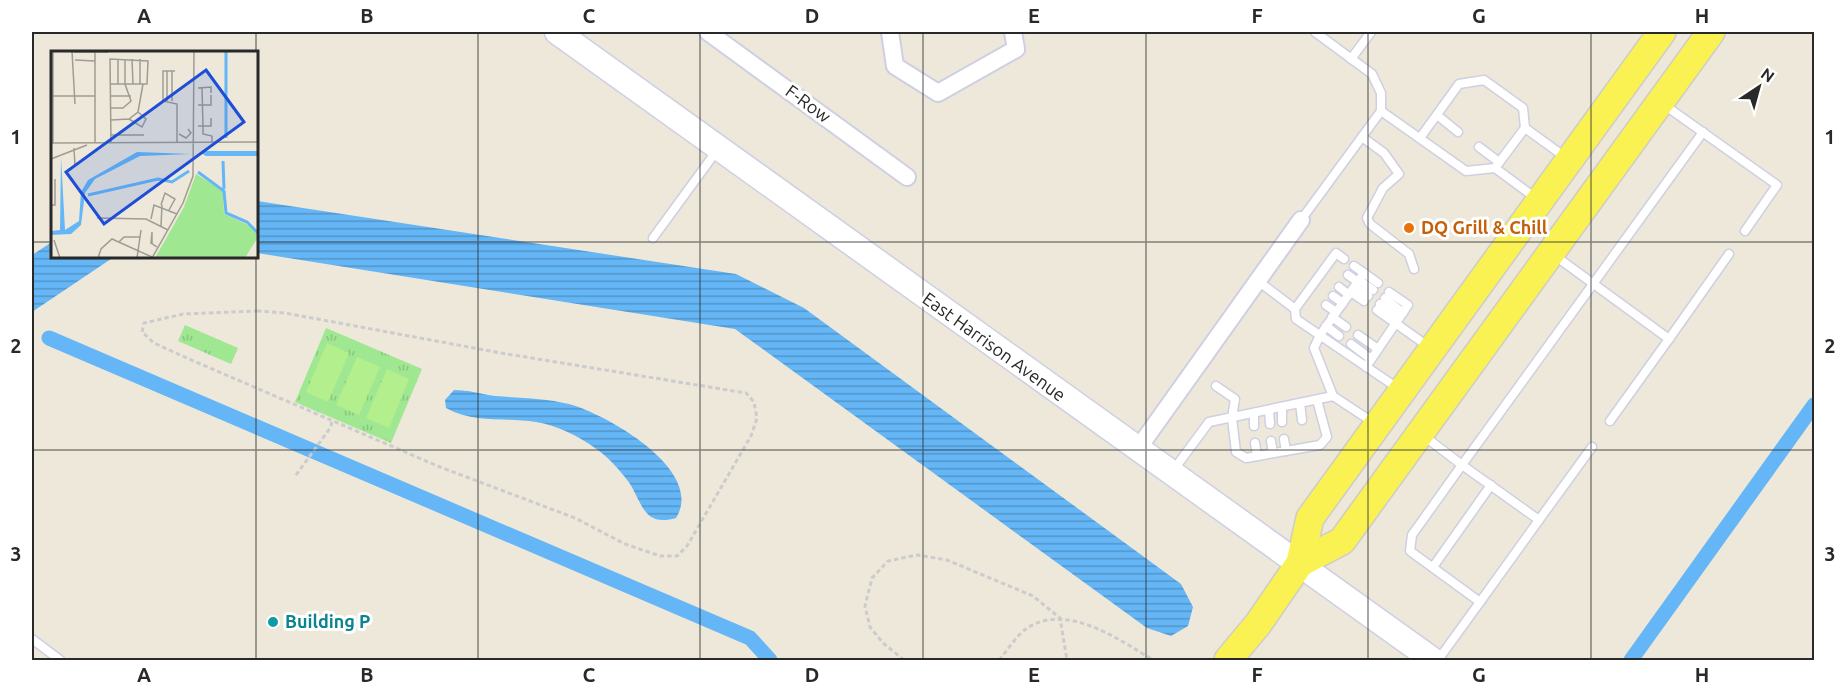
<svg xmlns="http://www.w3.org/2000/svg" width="1846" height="692" font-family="Ubuntu,sans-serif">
<defs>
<pattern id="grass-tufts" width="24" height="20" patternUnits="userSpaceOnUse" patternTransform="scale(1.5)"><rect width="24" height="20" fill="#a0e792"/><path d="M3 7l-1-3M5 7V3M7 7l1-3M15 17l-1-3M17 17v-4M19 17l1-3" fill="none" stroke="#8ac67e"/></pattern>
<pattern id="water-rules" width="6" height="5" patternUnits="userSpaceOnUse" patternTransform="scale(1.5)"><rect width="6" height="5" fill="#65b6f6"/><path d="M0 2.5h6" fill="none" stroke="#5394c7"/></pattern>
</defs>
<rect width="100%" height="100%" fill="#ede8da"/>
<!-- grass -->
<g fill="url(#grass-tufts)">
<polygon points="185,325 238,348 231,364 178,341"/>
<polygon points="326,328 422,369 391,443 295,402"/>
</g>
<!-- pitch -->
<g fill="#b4ef8d">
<polygon points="327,343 349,353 328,402 306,392"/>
<polygon points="357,357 380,367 359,415 336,405"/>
<polygon points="387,369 409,379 389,428 366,418"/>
</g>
<!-- water -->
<g fill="url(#water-rules)">
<polygon points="257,201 736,274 804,308 1181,584 1193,607 1188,626 1171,636 1147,628 735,329 257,253"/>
<polygon points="52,242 52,256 130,257 111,259 32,312 32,255"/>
<path d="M454,390C468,390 481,394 495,396C520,398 545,398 569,404C606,414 706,470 676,518C642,528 642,500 628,481C619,469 607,456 595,448C578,436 557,425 536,422C506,417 474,424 446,408L445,400Z"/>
</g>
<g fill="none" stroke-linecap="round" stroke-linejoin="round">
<!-- canal -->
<g stroke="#65b6f6" stroke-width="15">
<polyline points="49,338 750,638 770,660"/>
<polyline points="1631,660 1814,405"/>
</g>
<!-- service casing -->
<g stroke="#cfcfe3" stroke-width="11">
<g id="service">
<polyline points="1351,59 1371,32"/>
<polyline points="1663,104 1777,185 1745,231"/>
<polyline points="1381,111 1466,171 1495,168"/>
<polyline points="1437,115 1458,132"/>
<polyline points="1362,137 1384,153 1399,174 1383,188 1367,218 1370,224 1409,254 1414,269"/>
<polyline points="1420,138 1459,84 1484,80 1523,108 1525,128"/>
<polyline points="1479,147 1499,162"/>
<polyline points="1537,199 1495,168 1525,128 1565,157"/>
<polyline points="1301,220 1381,111 1381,93 1372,74 1315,32"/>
<polyline points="653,238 718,149"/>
<polyline points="1554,255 1669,339 1729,254"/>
<polyline points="1354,266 1378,283"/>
<polyline points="1364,273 1320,335 1314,348 1333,396 1374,423"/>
<polyline points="1348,275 1358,282"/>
<polyline points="1359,280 1373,290"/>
<polyline points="1258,281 1295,309 1296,319 1399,389"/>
<polyline points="1339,287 1349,295"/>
<polyline points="1355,287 1368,296"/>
<polyline points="1351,292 1364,301"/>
<polyline points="1333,296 1343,303"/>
<polyline points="1385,298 1403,313"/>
<polyline points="1380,304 1399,318"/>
<polyline points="1326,305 1336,312"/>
<polyline points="1295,309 1336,253 1344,259"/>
<polyline points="1377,310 1429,347"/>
<polyline points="1332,317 1346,327"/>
<polyline points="1326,326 1339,336"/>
<polyline points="1358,335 1378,349"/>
<polyline points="1351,344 1371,359"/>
<polyline points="1366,367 1408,305 1389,292"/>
<polyline points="1216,386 1235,399 1232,418 1236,452 1246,458 1320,445 1327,437 1317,400"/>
<polyline points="1300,403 1302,420"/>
<polyline points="1282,407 1282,422"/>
<polyline points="1269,410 1270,424"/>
<polyline points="1254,413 1254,426"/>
<polyline points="1610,421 1669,339"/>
<polyline points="1424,436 1462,465 1703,132"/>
<polyline points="1284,439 1286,451"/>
<polyline points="1271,441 1273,453"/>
<polyline points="1255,443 1257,456"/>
<polyline points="1172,472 1209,422 1333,396"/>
<polyline points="1433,567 1491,485"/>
<polyline points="1480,602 1539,520"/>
<polyline points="32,639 60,660"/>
<polyline points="1438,660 1480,602 1410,551 1412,535 1462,465 1539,520 1592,447"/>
</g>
</g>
<!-- minor casing -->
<g stroke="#cfcfe3" stroke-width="20">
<g id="minor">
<polyline points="708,32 907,177"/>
<polyline points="890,32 895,66 938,93 1016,49 1013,32"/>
<polyline points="1137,450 1301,220"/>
</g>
</g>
<!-- secondary casing -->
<g stroke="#cfcfe3" stroke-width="27">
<polyline id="secondary" points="557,32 1433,660"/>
</g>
<!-- primary casing -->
<g stroke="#ccc" stroke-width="30">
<g id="primary">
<polyline points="1300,563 1342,541 1711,32"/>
<polyline points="1228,660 1258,624 1300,563 1310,518 1662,32"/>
</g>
</g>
<!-- path -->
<g stroke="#ccc" stroke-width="3" stroke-dasharray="4.5 3" stroke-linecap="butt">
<polygon points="257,311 285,313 501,353 746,393 754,402 757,418 751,436 687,546 677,556 660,556 625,544 575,518 440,467 189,359 154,343 142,332 144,323 183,314"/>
<polyline points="296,475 331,427 332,420"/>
<polyline points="904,660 883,643 870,627 865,606 872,578 888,561 917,555 947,560 1033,596 1060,618 1067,660"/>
<path d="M999,660C1007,651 1016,636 1026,629C1065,601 1120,640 1153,660"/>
</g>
<!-- service -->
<use href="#service" stroke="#fff" stroke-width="8"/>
<!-- minor -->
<use href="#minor" stroke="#fff" stroke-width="16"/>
<!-- secondary -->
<use href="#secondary" stroke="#fff" stroke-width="24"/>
<!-- primary -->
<use href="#primary" stroke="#faf152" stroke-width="27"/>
</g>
<!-- grid -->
<path fill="none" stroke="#292929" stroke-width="1.5" stroke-opacity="0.55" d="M256,32V52M478,32V660M700,32V660M923,32V660M1146,32V660M1368,32V660M1591,32V660M32,242H52M256,242H1814M256,256V660M32,450H1814"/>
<!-- markers -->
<circle fill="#e8710a" stroke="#fff" stroke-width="2" cx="1409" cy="228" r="6"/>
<circle fill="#0f9aa8" stroke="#fff" stroke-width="2" cx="273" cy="622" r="6"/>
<g text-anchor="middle" stroke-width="6" stroke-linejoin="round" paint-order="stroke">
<!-- street labels -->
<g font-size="18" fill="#292929" stroke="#fff">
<text transform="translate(808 104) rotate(36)" y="6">F-Row</text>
<text transform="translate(994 347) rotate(36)" y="6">East Harrison Avenue</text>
</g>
<!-- food labels -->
<g font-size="18" font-weight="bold" fill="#c56008" stroke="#fff" text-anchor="start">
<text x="1421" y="234">DQ Grill &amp; Chill</text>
</g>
<!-- culture labels -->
<g font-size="18" font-weight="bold" fill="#0d838f" stroke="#fff" text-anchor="start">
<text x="285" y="628">Building P</text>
</g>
</g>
<!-- overview -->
<g transform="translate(51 51)">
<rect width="207" height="207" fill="#ede8da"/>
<path d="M145,123L172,140L173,163L202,176L207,186L194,207H104L133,156Z" fill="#a0e792"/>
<path d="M154,100H207V105H155L150,102ZM86,101L140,103L89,105L44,128L34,142L30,174L20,183L0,184V180L9,179L10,106L14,179L28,170L30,141L37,129Z" fill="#65b6f6"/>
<path fill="none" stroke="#65b6f6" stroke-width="3" d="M175,0V87M172,110L173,138M147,121L173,140L175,162L196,171L207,182M37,144L107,128L121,131L138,120"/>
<path fill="none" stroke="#9f9c93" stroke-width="1.5" d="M2,0V92M21,0L24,53M23,1H44M67,8V33M81,8L82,33M24,9L44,10M121,20V50M124,20H112V50L126,53V92M60,33H96L97,10L59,8L60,92M89,33V8M147,37L160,36V42M0,45H44M60,45H80M116,50V20M147,54H160V44M60,57H72L80,50L74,33V8M160,67V75H152V83L161,85V92M78,68L91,76L95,68L87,61M60,69L78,68L87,61L92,33M147,75H152L151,37M128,83L135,87L140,82L137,78M60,84H93M0,92L207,91M44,92V1H57M23,97L24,115M0,108L36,94M0,154H4V128M110,154L114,142L124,148L118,159M46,167L95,168L117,179M100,168L103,154L126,163M110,175L111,154M3,189L9,207M68,191L73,186H89M101,193V181L100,192L106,196M47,207L50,198L61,188L101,206M86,207L90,179M101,207L132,152L142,125L143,0"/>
<path fill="#1d4ed8" fill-opacity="0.15" stroke="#1d4ed8" stroke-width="3" d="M155,19L193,71L53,173L15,121Z"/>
<rect width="207" height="207" fill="none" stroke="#292929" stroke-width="3"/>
</g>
<!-- border -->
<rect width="1846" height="692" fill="none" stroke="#ffffff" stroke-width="66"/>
<!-- north arrow -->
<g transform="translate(1759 87) rotate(36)" stroke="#ffffff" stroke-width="4.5" paint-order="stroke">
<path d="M0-4.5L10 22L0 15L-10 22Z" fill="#292929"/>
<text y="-9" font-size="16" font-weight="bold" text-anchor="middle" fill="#292929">N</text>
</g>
<rect x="33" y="33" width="1780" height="626" fill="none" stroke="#292929" stroke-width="2"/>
<g font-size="20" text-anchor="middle" font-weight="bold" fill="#292929">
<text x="144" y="23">A</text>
<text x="367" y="23">B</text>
<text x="589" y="23">C</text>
<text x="812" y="23">D</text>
<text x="1034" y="23">E</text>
<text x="1257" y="23">F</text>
<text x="1479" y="23">G</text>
<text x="1702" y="23">H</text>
<text x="16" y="144">1</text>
<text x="1830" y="144">1</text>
<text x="16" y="353">2</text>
<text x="1830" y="353">2</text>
<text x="16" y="561">3</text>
<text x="1830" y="561">3</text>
<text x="144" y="682">A</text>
<text x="367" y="682">B</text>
<text x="589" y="682">C</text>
<text x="812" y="682">D</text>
<text x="1034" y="682">E</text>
<text x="1257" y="682">F</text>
<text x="1479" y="682">G</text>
<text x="1702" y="682">H</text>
</g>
</svg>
